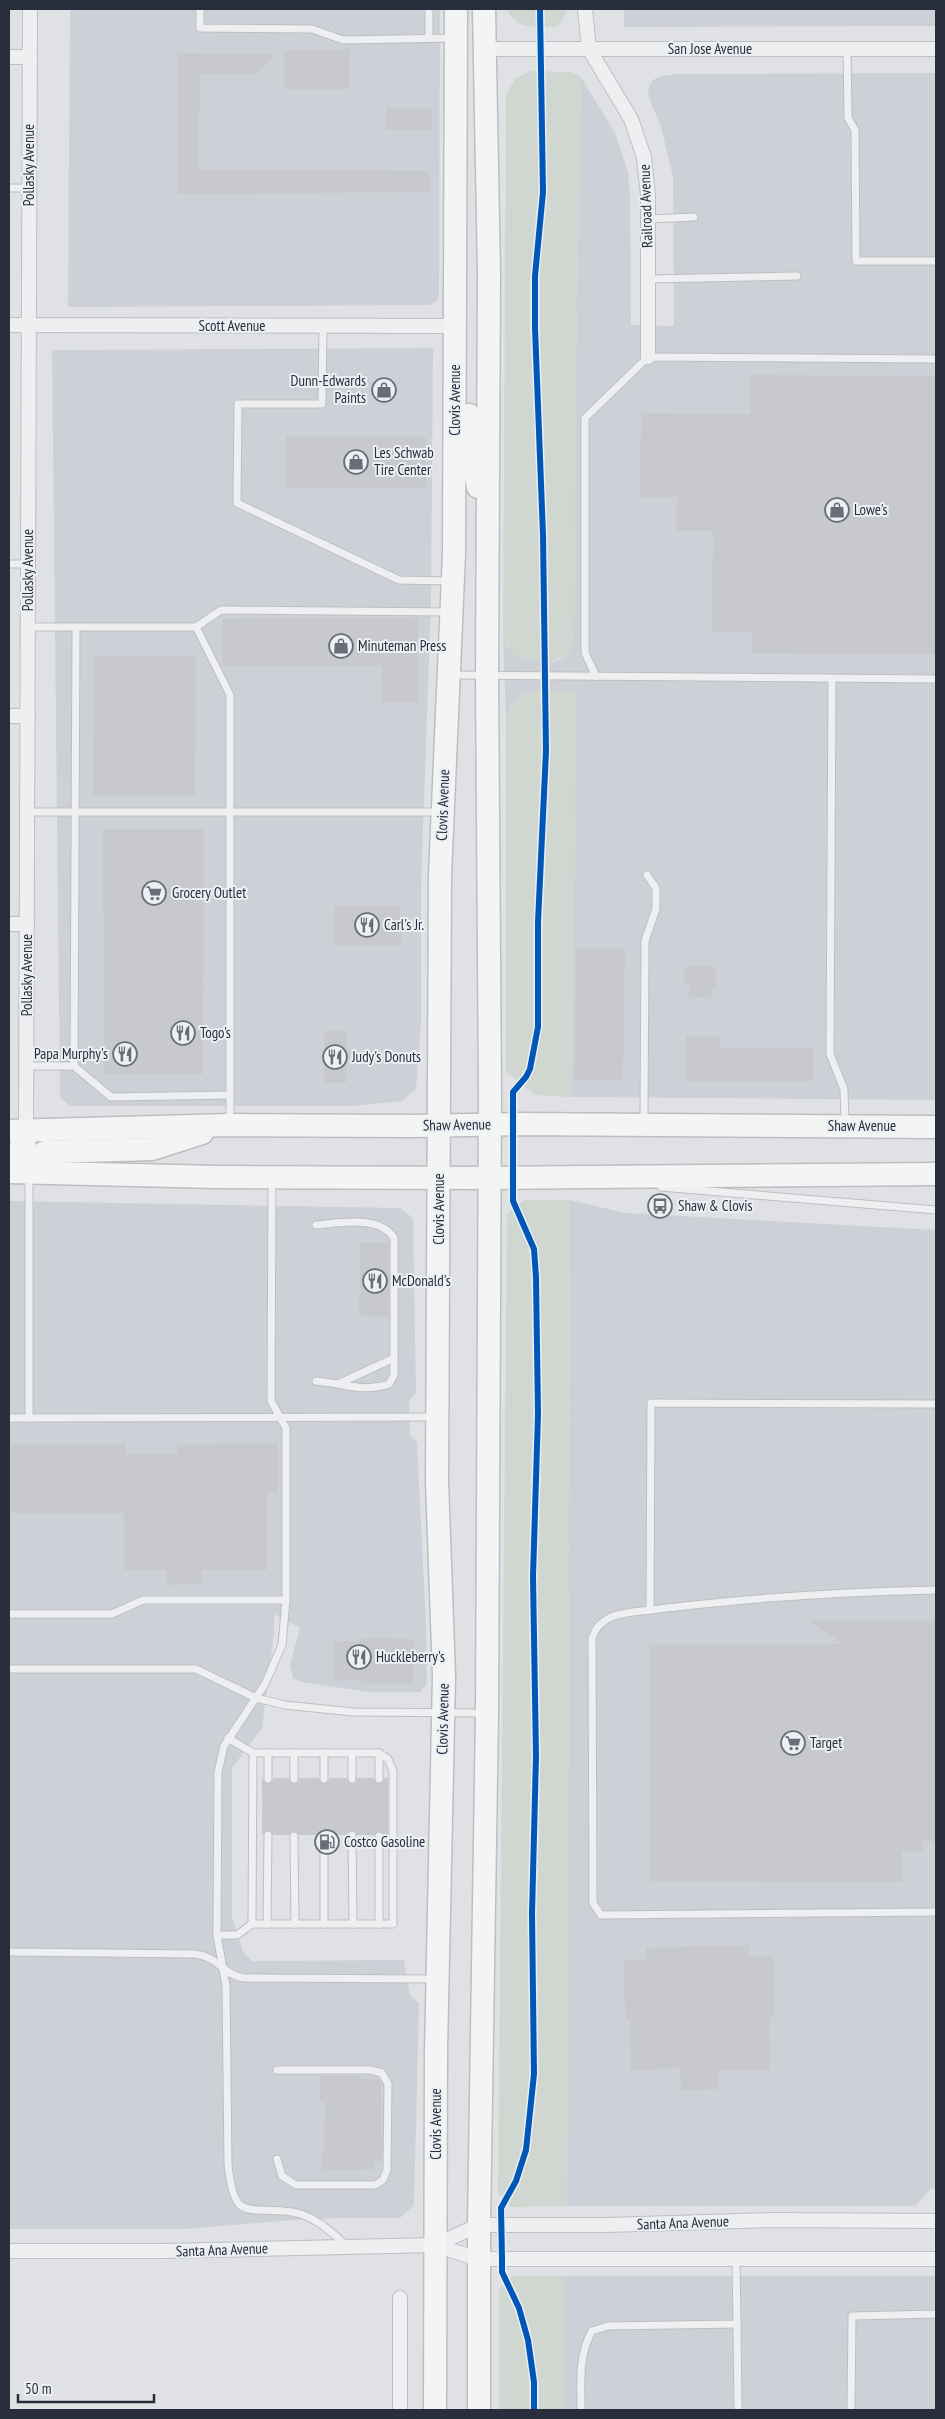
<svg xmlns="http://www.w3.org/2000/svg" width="945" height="2419" font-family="'PT Sans Narrow',sans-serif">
<rect width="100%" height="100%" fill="#dfe1e4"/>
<!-- built -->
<g fill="#ced0d7">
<polygon points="70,9 440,9 439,294 437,301 430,305 68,307"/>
<polygon points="624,9 936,9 936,26 624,27"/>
<polygon points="936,73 936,1100 572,1097 576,691 533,691 523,695 511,706 506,719 503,635 507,647 553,662 566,657 574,642 576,359 581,77 615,133 628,172 630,193 631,325 674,326 673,177 661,127 649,98 648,89 653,80 661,76 678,74"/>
<polygon points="433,348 431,603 421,887 421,1021 416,1089 402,1101 352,1106 70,1106 60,1097 52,350"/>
<polygon points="570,1200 625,1213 936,1230 936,2189 931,2189 915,2206 567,2206"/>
<polygon points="9,1201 400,1208 413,1218 416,1393 409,1401 410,1435 417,1442 426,1626 427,1684 420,1692 369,1692 301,1682 293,1678 290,1664 300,1628 274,1614 274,1633 262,1728 232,1768 232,1917 243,1952 252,1961 404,1960 410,1995 419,2003 414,2205 400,2218 344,2218 293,2220 185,2229 9,2229"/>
<rect x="565" y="2276" width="371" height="134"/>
</g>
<!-- green -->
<g fill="#cfd7d0">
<path d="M507,9H566C566,17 562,22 556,27C539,27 514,30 507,9Z"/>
<path d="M531,71L571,72L581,77L576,359L574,643L566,656C541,666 512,665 503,635L506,95L515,79Z"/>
<path d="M533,691H576L572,1097L535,1095L506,1072V719C512,704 518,697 533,691Z"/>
<polygon points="524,1200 570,1200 567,2206 511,2207 498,2192 507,1214"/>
<polygon points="512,2276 565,2276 565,2410 499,2410 499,2290"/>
</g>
<!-- building -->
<g fill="#c7c9cc">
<polygon points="349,49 349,89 284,89 284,50"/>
<polygon points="177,53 275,54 258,74 200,74 198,170 429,171 430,192 178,194"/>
<rect x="386" y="108" width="46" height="22"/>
<polygon points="750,375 936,376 936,654 752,653 752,632 712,632 713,531 676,531 677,497 640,497 641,413 750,414"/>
<polygon points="286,436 426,437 426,488 286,488"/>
<polygon points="418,618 418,702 382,703 381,666 222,666 222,619"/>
<polygon points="94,656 196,656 195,796 93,795"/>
<polygon points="103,829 204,829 203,1074 104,1074"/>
<polygon points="334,906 400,906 401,945 334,945"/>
<polygon points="576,948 625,948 623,1080 574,1080"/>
<polygon points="689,965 716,967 716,988 711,988 711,997 689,997 689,983 684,983 684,967 689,967"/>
<polygon points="324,1031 347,1031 346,1083 324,1083"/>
<polygon points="686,1036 720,1037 720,1048 813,1048 813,1081 686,1081"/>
<polygon points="360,1243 389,1243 389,1317 359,1316"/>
<polygon points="278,1443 278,1492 267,1492 267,1570 202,1570 202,1584 167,1585 167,1570 124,1570 124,1513 9,1513 9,1445 126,1444 126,1454 177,1454 177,1444"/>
<polygon points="936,1620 936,1841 923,1841 923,1852 902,1851 902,1882 649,1881 649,1644 843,1644 809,1621"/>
<polygon points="362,1638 414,1639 413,1684 361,1684 361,1680 334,1680 334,1641 362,1641"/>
<polygon points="262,1778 268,1784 272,1782 273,1778 289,1778 294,1784 298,1782 299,1778 319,1778 324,1784 328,1782 329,1778 347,1778 352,1784 356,1782 357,1778 374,1778 379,1784 383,1782 384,1778 388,1778 388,1835 384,1835 379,1831 374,1835 357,1835 352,1830 349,1831 347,1835 329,1835 324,1830 321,1831 319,1835 299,1835 294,1831 289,1835 273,1835 268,1830 262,1835"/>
<polygon points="749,1945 749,1956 774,1956 775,2017 769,2017 770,2069 718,2071 719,2089 681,2090 680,2068 631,2070 630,2019 625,2019 624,1960 646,1959 646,1948"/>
<polygon points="320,2076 361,2076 361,2079 379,2079 381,2082 382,2161 374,2161 374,2169 321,2171 321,2151 324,2151 325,2102 320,2102"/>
</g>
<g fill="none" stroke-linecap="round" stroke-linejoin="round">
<!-- service casing -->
<g stroke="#bdbfc2" stroke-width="9">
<g id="service">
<polyline points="200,9 200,28 312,29 343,40 454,38"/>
<polyline points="429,38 429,9"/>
<polyline points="847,49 848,118 855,130 856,261 936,261"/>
<polyline points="9,188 29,188"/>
<polyline points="648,219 694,217"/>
<polyline points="648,279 797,276"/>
<polyline points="323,326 322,404 238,404 237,503 399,580 450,581"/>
<polyline points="9,564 28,564"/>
<polyline points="28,627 196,627 230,695 230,1122"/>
<polyline points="196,627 221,610 448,612"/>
<polyline points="451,675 936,679"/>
<polyline points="596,676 585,653 585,418 648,357 936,359"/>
<polyline points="832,679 830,1054 844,1089 845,1123"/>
<polyline points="27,812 439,812"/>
<polyline points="27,1066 74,1066 111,1097 230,1095"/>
<polyline points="74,1066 76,628"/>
<polyline points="644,1122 645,941 656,909 656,888 647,875"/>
<path d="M272,1179L271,1401L286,1428V1600L282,1645L265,1684L224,1746L218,1772L217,1935L226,1986L228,2164C234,2225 248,2205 292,2212C315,2216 330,2231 347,2246"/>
<polyline points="661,1187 936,1210"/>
<path d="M316,1225C340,1223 380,1215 394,1238V1358L338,1384L316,1381"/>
<path d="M338,1384C357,1388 371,1390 389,1384L394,1375V1358"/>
<path d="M936,1404L651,1403L650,1610C745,1598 841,1592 936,1590"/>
<polyline points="9,1418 433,1417"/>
<polyline points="29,1418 29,1175"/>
<path d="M650,1610C627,1613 601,1612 592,1638L593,1903L601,1915L936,1912"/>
<polyline points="9,1614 112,1614 143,1600 286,1600"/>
<polyline points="9,1669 196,1669 256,1698 285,1705 353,1712 483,1713"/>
<polyline points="294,1753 294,1779"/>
<polyline points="324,1753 324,1779"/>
<polyline points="352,1753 352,1779"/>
<polyline points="379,1753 379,1779"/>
<polyline points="268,1779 268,1753"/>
<polyline points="324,1835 324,1924"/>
<polyline points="352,1835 353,1924"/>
<polyline points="294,1836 295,1924"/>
<polyline points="379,1836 379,1924"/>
<polyline points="252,1924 253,1753"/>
<polyline points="267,1924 268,1835"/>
<polyline points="217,1935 237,1935 252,1924 393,1924 393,1771 388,1759 379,1753 253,1753 228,1738"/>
<path d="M9,1952L195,1954C221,1958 221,1974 244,1978L433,1979"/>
<polyline points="277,2159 282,2176 296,2185 375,2185 383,2180 387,2170 388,2084 382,2073 371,2070 277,2070"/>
<polyline points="737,2324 738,2410"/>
<path d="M581,2410C581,2382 578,2356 592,2331L608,2326L737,2324L736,2259"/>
<polyline points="851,2410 852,2316 936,2314"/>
</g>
</g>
<!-- minor casing -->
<g stroke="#bdbfc2" stroke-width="16">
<g id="minor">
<polyline points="585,9 589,49 631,119 644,157 648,195 648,357"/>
<polyline points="485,49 936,49"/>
<polyline points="9,57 30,57"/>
<polyline points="9,325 455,326"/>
<polyline points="9,716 28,716"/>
<polyline points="9,924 27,924"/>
<polyline points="26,1131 30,9"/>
<polyline points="435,2245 479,2225 606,2225 771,2220 936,2221"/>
<polyline points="9,2251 163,2251 435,2245 478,2259 936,2259"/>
<polyline points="400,2410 400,2298"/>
</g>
</g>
<!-- primary casing -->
<g stroke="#bcbec1" stroke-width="25">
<g id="primary">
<polyline points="469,415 469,440 478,487"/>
<polyline points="9,1131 230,1125 413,1126 518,1124 936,1127"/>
<polyline points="9,1154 15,1154 24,1146 26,1131"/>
<polyline points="9,1172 217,1177 489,1178 936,1174"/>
<polyline points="29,1172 36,1157 45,1152 152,1149 202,1133"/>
<polyline points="435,2410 436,2051 444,1676 437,1482 440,875 454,554 456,9"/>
<polyline points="479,2410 479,2225 487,1713 490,1097 487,676 489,273 484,9"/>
</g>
</g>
<!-- service -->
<use href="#service" stroke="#eeeff1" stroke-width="7"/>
<!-- minor -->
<use href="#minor" stroke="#eeeff1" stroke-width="14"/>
<!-- primary -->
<use href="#primary" stroke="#f3f4f4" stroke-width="22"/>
<!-- cycleway casing -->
<g stroke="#eceff3" stroke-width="9">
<polyline id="cycleway" points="534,2410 534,2382 528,2340 519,2308 502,2272 502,2258 501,2208 516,2181 526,2150 534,2074 532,1914 536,1756 533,1577 538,1414 536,1277 534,1249 513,1201 513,1092 526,1077 530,1069 538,1027 538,922 546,751 543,535 535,328 535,276 543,192 540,9"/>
</g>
<!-- cycleway -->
<use href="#cycleway" stroke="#0057b8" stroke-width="6"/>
</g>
<!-- icons -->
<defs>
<g id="shop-ring" transform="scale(1.25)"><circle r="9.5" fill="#eceff3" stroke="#686d76" stroke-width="1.5"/><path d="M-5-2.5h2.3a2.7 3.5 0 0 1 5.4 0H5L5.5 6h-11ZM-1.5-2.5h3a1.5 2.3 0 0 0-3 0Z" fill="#686d76"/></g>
<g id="supermarket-ring" transform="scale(1.25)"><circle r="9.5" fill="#eceff3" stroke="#686d76" stroke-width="1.5"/><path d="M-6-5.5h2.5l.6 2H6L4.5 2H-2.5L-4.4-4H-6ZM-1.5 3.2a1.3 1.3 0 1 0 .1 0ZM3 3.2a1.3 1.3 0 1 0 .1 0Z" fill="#686d76"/></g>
<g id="restaurant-ring" transform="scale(1.25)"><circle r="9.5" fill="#eceff3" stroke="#686d76" stroke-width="1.5"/><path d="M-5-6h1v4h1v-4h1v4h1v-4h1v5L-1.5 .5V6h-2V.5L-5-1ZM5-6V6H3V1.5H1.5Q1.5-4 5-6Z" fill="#686d76"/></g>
<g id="bus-ring" transform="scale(1.25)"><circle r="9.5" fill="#eceff3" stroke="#686d76" stroke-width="1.5"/><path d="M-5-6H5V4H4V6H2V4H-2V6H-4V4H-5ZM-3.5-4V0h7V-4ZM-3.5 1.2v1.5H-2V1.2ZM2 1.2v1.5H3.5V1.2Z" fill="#686d76"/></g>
<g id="fuel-ring" transform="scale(1.25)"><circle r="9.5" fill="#eceff3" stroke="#686d76" stroke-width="1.5"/><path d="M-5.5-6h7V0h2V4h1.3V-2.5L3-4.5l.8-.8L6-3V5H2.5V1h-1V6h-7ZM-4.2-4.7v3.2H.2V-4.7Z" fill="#686d76"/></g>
</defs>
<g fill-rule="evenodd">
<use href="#shop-ring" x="384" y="390"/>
<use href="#shop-ring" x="356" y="462"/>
<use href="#shop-ring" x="837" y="510"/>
<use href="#shop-ring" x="341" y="646"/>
<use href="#supermarket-ring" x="154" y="893"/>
<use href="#restaurant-ring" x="367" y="925"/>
<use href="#restaurant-ring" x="183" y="1033"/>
<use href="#restaurant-ring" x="125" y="1054"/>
<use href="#restaurant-ring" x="335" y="1057"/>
<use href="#bus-ring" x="660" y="1206"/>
<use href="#restaurant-ring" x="375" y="1281"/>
<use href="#restaurant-ring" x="359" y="1657"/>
<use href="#supermarket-ring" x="793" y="1743"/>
<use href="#fuel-ring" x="327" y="1842"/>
</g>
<g text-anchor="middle" stroke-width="4" stroke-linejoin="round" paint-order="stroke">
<!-- street labels -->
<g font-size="15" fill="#282e3b" stroke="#eceff3">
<text x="710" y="54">San Jose Avenue</text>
<text transform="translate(29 165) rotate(-90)" y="5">Pollasky Avenue</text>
<text transform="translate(646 206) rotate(-92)" y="5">Railroad Avenue</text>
<text x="232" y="331">Scott Avenue</text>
<text transform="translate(455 400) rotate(-90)" y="5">Clovis Avenue</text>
<text transform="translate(28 570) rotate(-90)" y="5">Pollasky Avenue</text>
<text transform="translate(443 805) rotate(-88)" y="5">Clovis Avenue</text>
<text transform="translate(27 975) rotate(-90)" y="5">Pollasky Avenue</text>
<text transform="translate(457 1125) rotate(-1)" y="5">Shaw Avenue</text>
<text x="862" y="1131">Shaw Avenue</text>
<text transform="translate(439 1209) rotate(-90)" y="5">Clovis Avenue</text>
<text transform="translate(443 1719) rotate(-89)" y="5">Clovis Avenue</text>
<text transform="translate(436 2124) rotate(-90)" y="5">Clovis Avenue</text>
<text transform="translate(683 2223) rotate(-2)" y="5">Santa Ana Avenue</text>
<text transform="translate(222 2250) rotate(-2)" y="5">Santa Ana Avenue</text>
</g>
<!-- poi labels -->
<g font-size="15" fill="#282e3b" stroke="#eceff3" text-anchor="start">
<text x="366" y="386" text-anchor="end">Dunn-Edwards<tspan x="366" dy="17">Paints</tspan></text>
<text x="374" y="458">Les Schwab<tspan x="374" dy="17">Tire Center</tspan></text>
<text x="854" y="515">Lowe's</text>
<text x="358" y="651">Minuteman Press</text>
<text x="172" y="898">Grocery Outlet</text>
<text x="384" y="930">Carl's Jr.</text>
<text x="200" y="1038">Togo's</text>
<text x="108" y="1059" text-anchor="end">Papa Murphy's</text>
<text x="352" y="1062">Judy's Donuts</text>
<text x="678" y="1211">Shaw &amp; Clovis</text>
<text x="392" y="1286">McDonald's</text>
<text x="376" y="1662">Huckleberry's</text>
<text x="810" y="1748">Target</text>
<text x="344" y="1847">Costco Gasoline</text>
</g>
</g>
<!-- border -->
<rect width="945" height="2419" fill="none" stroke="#282e3b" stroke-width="20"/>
<!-- scale -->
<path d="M18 2394v8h136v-8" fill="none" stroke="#282e3b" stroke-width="2.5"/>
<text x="25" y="2394" font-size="15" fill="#282e3b" stroke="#eceff3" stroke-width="4" paint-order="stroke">50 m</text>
</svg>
